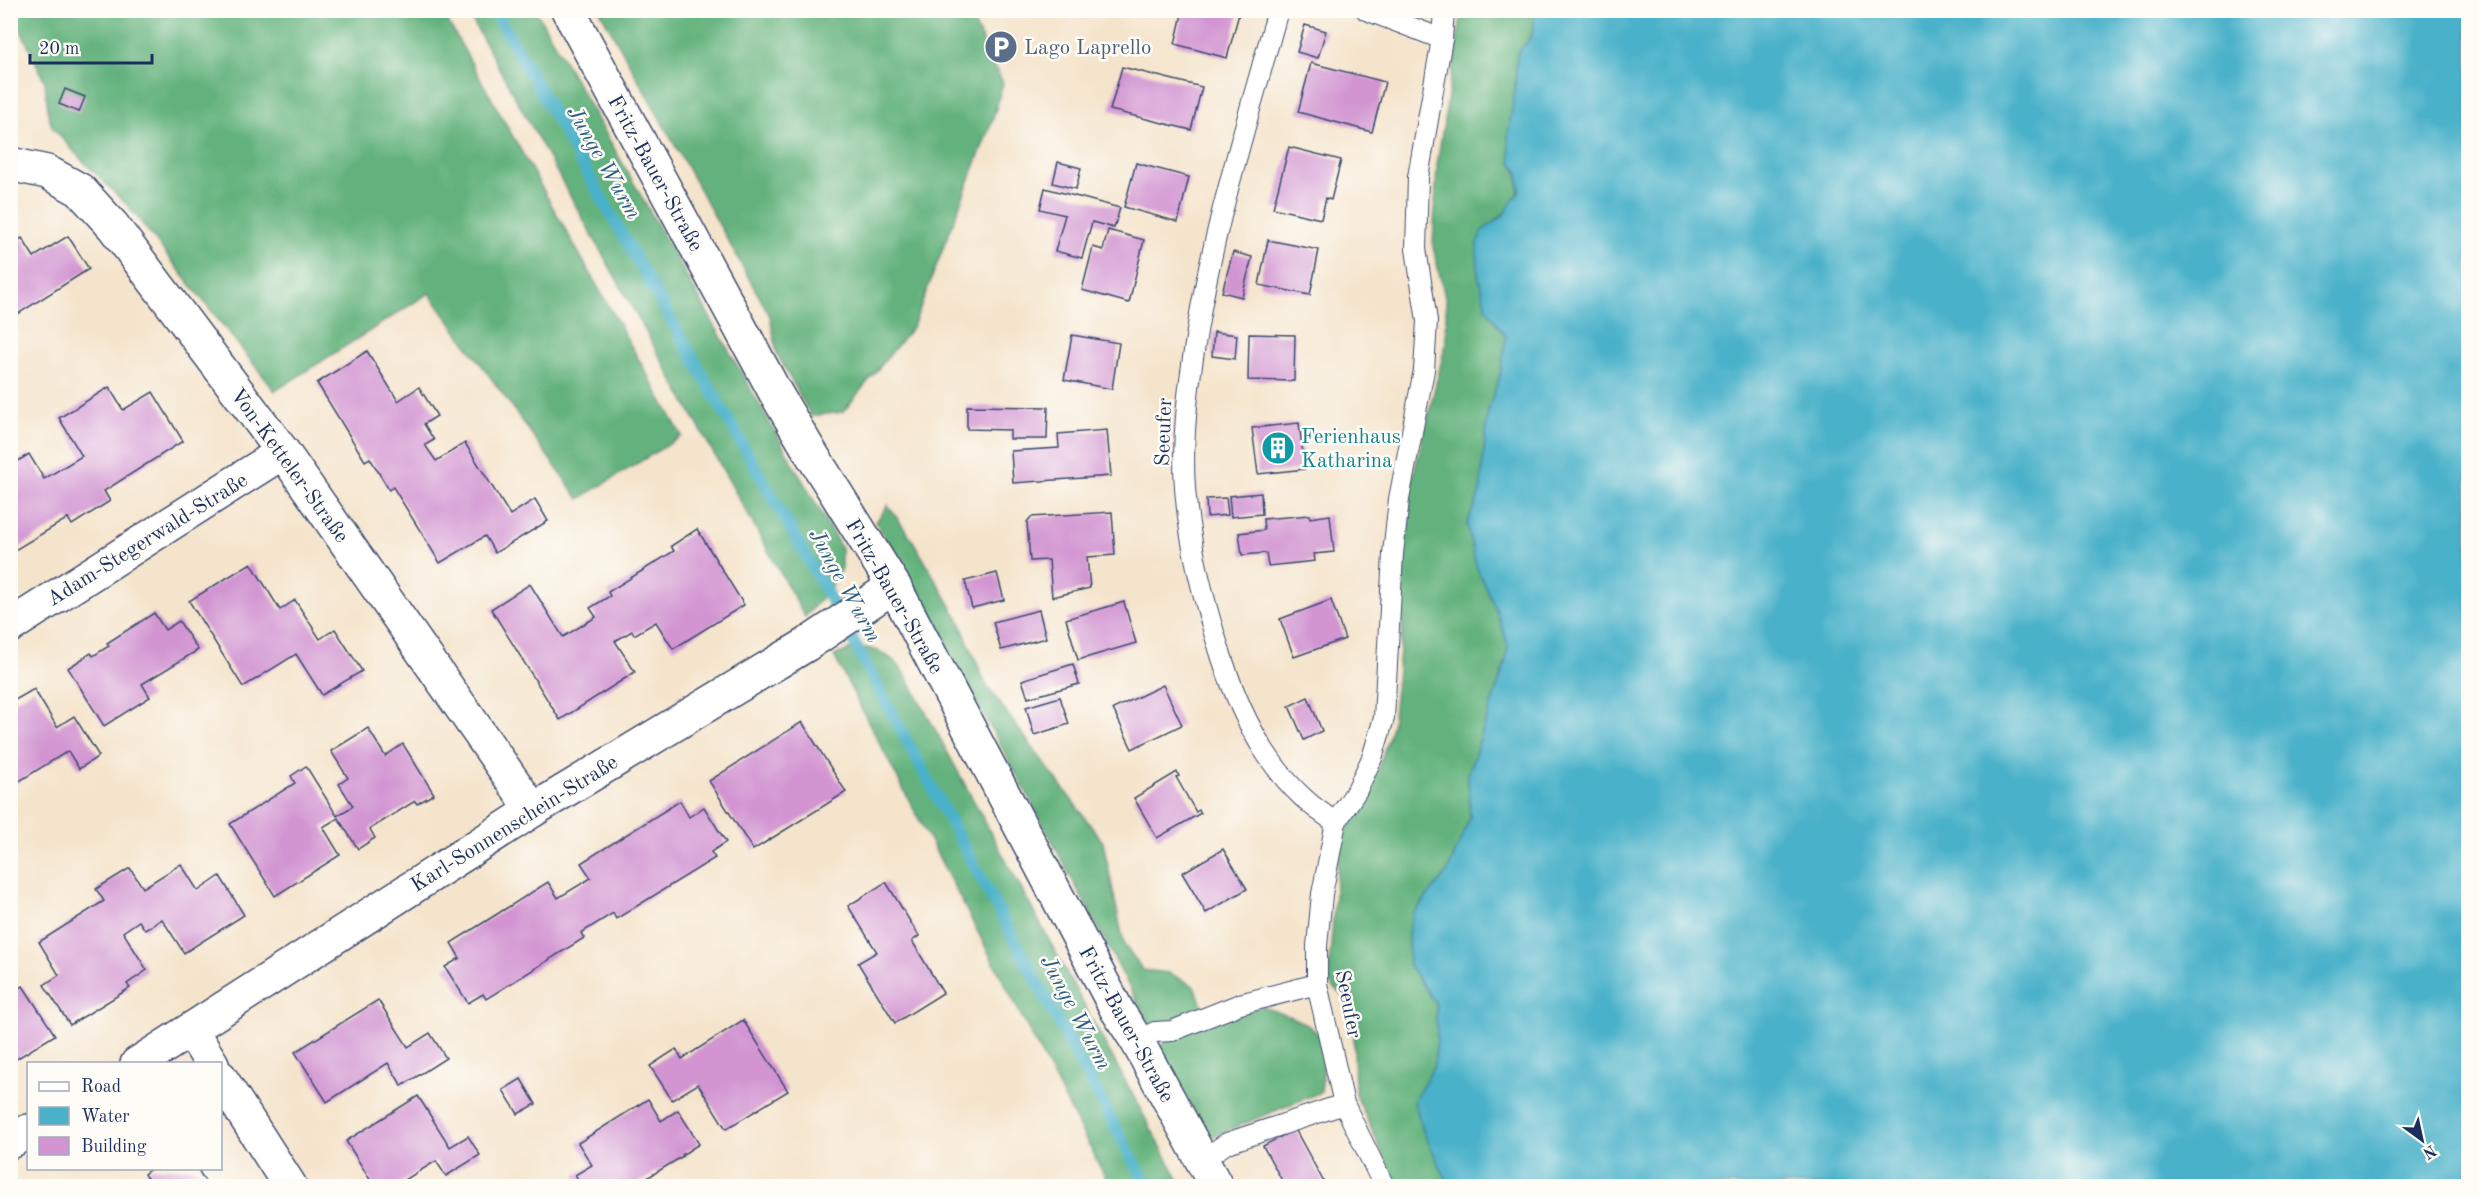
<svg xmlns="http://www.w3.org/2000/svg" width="2479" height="1197" font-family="'Old Standard TT',serif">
<rect width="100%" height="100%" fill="#fdfcf7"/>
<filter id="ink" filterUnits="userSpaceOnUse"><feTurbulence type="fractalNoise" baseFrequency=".0167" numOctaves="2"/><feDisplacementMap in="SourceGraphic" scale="12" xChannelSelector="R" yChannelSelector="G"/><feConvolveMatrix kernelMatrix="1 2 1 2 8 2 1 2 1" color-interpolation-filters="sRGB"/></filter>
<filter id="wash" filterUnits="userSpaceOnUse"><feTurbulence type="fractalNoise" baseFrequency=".008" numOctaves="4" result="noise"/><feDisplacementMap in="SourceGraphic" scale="24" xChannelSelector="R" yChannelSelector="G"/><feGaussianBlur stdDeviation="1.35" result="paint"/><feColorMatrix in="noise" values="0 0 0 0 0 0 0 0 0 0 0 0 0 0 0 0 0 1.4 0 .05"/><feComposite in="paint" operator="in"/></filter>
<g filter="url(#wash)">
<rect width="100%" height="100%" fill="#f5e4cc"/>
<!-- forest -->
<g fill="#63b27d" stroke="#3f706e" stroke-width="1.5">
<polygon points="12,11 442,11 682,436 579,499 429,293 275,391 129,207 76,154 52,127 48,113 45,82"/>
<polygon points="467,11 536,11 841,548 841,569 833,584 805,617"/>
<polygon points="600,11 968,11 1003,83 993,119 913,326 843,412 811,416 777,354 770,316"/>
<path d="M1462,11H1532C1538,32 1532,38 1517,53L1511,162C1533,191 1505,215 1482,231L1486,307L1506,337L1500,376L1488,410L1480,492L1467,525L1508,645L1505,664L1468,775L1470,817L1448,871L1413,914L1409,965L1436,1004L1437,1040L1434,1066L1414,1101L1424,1133L1447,1181L1454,1186H1397L1355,1093L1353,1006L1328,982L1339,844L1378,770L1392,726L1402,631L1403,550L1412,481L1446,343V301L1433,247L1437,164Z"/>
<polygon points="888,505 913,541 959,620 986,685 1103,842 1124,945 1143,970 1169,973 1194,986 1203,1007 1151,1028 1017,775 876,522"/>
<path d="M856,647C877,647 891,656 904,672L1182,1186H1110L834,656Z"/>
<path d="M1261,1006C1284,1015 1325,1023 1325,1054C1325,1066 1322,1079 1321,1092L1209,1138L1159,1047L1175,1034Z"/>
</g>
<!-- water -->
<path fill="#4ab1c9" stroke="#327094" stroke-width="1.5" d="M1532,11H2468V1186H1454L1447,1181L1424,1133L1414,1101L1434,1066L1437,1040L1436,1004L1409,965L1408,933L1413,914L1448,871L1470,817L1468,775L1505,664L1508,645L1496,610L1476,566L1467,524L1480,492L1488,410L1500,376L1506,337L1486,308L1478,275L1477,244L1482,231L1502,217L1520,190L1518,171L1511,162L1508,135L1515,90L1517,53C1532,38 1538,32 1532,11Z"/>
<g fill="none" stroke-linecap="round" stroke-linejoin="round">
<!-- stream -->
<polyline stroke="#4ab1c9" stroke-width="12" points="494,10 825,589 1147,1186"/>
</g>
<g id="blocks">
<!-- building -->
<g fill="#d295d2">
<polygon points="1183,10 1240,10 1227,58 1175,44"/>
<polygon points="1305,25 1326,31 1318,58 1297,52"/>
<polygon points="1311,63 1385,82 1372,132 1298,112"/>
<polygon points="1122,67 1202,87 1191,130 1110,110"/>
<polygon points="65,89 85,97 79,112 59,104"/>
<polygon points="1289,147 1341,160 1331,200 1326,198 1321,219 1273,208"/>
<polygon points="1058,162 1081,168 1076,189 1053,183"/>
<polygon points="1136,163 1189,177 1178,222 1124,207"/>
<polygon points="1045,188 1120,208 1114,228 1092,222 1082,258 1055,251 1065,215 1040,209"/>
<polygon points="1108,230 1144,240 1129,303 1082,290 1093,247 1103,250"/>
<polygon points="68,236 89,269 10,319 10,245 22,238 34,257"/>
<polygon points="1268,240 1319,250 1310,295 1259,285"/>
<polygon points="1233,252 1252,257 1242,297 1222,292"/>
<polygon points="1214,332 1237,335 1235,359 1212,356"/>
<polygon points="1249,334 1295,335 1294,381 1248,380"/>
<polygon points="1072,335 1119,343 1112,389 1064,380"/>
<polygon points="367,351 398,401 419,387 437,416 424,424 434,440 425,445 436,461 465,443 510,515 535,499 548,521 495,553 485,536 440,563 393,487 389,490 370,458 365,461 317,383"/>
<polygon points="109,387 123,410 153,392 183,441 104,491 110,501 72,525 68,518 10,553 10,466 29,454 44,479 82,456 59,418"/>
<polygon points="967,406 1048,407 1047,439 1010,439 1010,430 967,429"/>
<polygon points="1299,423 1305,469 1258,474 1252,428"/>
<polygon points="1107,430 1111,476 1013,483 1011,451 1059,448 1058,434"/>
<polygon points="1261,493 1262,514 1231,517 1229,496"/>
<polygon points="1226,498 1228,515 1207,517 1206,499"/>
<polygon points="1112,512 1115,555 1087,557 1090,588 1052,597 1049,560 1030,561 1027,522 1031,517"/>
<polygon points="1310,515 1310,518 1330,515 1334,552 1314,554 1315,561 1268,566 1266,553 1242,555 1239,533 1264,530 1263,519"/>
<polygon points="697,529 744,605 673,649 656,622 634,635 632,631 615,641 635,672 560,720 491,609 530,584 563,637 596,617 590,608 610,596 608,592 674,551 671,546"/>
<polygon points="251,563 280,610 295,600 320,639 335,629 362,671 322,695 296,654 243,687 189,601"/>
<polygon points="997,573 1004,600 972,608 965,581"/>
<polygon points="1331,600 1345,639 1294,657 1280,619"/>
<polygon points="1124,602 1136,643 1078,660 1066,619"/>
<polygon points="1039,610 1046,638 1001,650 993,622"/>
<polygon points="154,613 165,630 179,621 198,650 142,684 150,697 104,726 68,668 91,653 93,656 109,646 107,643"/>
<polygon points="1073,664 1079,684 1028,698 1022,680"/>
<polygon points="1163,685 1182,725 1132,749 1113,709"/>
<polygon points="34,689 57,727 74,716 99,756 79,769 68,751 10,787 10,703"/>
<polygon points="1060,697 1069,724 1034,735 1026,707"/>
<polygon points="1308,697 1322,731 1304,740 1289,706"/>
<polygon points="802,722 846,792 753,850 709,781"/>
<polygon points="368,728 385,756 403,744 434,794 417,804 415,801 370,829 375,838 358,849 338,818 323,827 340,855 275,896 230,824 295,783 291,776 306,766 337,816 353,806 339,784 348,778 331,751"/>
<polygon points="1177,772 1179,776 1176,777 1196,812 1199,810 1201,813 1157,838 1134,798"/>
<polygon points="680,801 689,817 704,807 726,842 711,852 715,858 616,919 613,913 581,933 584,938 486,999 483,994 468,1003 445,967 460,958 451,943 548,882 558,898 591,878 581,863"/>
<polygon points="1223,849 1247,889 1206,913 1182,873"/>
<polygon points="181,864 198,891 220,876 244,915 184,953 162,919 145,930 139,921 123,932 147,970 127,984 130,988 70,1025 44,985 59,975 39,942 104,901 96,889 130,868 143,888"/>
<polygon points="886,882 919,936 912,941 943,993 895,1023 858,963 877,952 848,906"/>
<polygon points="23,986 55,1035 10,1063 10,993"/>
<polygon points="378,1000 408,1047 430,1033 446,1058 402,1086 388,1063 327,1102 295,1052"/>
<polygon points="743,1020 788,1091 726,1129 698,1084 672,1100 650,1066 676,1049 682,1059"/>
<polygon points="521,1079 536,1104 518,1114 503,1090"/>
<polygon points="418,1096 450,1147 468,1136 480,1155 446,1176 436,1161 395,1186 374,1186 346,1141"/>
<polygon points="648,1099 661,1121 678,1110 699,1144 682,1155 683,1156 634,1186 583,1186 575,1175 592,1165 578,1143"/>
<polygon points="1295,1129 1326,1186 1285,1186 1263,1146"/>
<polygon points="152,1168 197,1168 208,1186 152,1186 144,1174"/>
</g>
</g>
</g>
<g filter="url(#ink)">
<use href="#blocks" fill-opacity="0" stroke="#3c4a6e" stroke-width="1.5"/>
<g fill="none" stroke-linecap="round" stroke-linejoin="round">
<!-- lane casing -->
<g stroke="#3c4a6e" stroke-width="22">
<g id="lane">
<path d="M1278,10C1246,126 1209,240 1193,358C1186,404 1181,453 1186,499C1191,553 1205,606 1222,658C1243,722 1276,787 1336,822"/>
<polyline points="1366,10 1442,39"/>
<polyline points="1137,1041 1155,1032 1172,1031 1240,1004 1317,984"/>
<polyline points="1202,1160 1227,1143 1344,1104"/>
<polyline points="1384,1186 1344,1104 1317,984 1317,946 1322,894 1336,822 1357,790 1372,758 1384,718 1393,554 1399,499 1424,370 1427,321 1416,249 1418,177 1442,39 1444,10"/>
</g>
</g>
<!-- street casing -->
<g stroke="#3c4a6e" stroke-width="36">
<g id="street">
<polyline points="568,10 775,392 809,450 894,586 1117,1010 1137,1041 1216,1186"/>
<polyline points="10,164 47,172 80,190 113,226 283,452 533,810"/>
<polyline points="10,626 283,452"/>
<polyline points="191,1030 212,1064"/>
<polyline points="137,1064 533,810 806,645 894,586"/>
<polyline points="220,1077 290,1186"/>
<polyline points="10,1142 28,1131"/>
</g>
</g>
<!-- lane -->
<use href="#lane" stroke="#fff" stroke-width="20"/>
<!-- street -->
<use href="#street" stroke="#fff" stroke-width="33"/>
</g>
</g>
<!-- icons -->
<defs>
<g id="parking-disc" transform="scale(1.725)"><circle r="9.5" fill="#5c6f8a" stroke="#fdfcf7"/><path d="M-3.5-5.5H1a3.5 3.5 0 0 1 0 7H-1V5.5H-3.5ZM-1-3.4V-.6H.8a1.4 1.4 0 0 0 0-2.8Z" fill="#fff"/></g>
<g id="building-disc" transform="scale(1.725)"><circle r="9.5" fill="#0f9aa8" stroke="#fdfcf7"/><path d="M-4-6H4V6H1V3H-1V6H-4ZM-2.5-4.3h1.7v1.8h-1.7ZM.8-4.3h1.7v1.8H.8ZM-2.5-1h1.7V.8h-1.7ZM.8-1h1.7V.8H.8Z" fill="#fff"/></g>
</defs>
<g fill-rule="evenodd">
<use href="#parking-disc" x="1001" y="47"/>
<use href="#building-disc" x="1278" y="448"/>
</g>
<g text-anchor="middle" stroke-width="5" stroke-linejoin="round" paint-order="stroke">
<!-- service labels -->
<g font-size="21" fill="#4e5e75" stroke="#fdfcf7" text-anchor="start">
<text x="1024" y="54">Lago Laprello</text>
</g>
<!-- street labels -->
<g font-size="21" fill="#1b2f5e" stroke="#fdfcf7">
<text transform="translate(656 173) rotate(61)" y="7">Fritz-Bauer-Straße</text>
<text transform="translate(1163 432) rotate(-88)" y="7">Seeufer</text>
<text transform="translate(290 465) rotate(54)" y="7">Von-Ketteler-Straße</text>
<text transform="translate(147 539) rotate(-32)" y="7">Adam-Stegerwald-Straße</text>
<text transform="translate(895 596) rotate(60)" y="7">Fritz-Bauer-Straße</text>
<text transform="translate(514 823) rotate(-32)" y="7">Karl-Sonnenschein-Straße</text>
<text transform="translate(1349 1004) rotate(79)" y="7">Seeufer</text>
<text transform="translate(1127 1024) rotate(61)" y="7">Fritz-Bauer-Straße</text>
</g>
<!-- culture labels -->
<g font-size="21" fill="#0d838f" stroke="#fdfcf7" text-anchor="start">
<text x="1301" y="443">Ferienhaus<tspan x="1301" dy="24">Katharina</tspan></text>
</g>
<!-- water labels -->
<g font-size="22" font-style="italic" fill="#2b5c83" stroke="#fdfcf7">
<text transform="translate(605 162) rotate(60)" y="8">Junge Wurm</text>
<text transform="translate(846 585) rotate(61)" y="8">Junge Wurm</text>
<text transform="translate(1077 1012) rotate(62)" y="8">Junge Wurm</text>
</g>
</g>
<!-- margin -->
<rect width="2479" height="1197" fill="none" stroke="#fdfcf7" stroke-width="36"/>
<!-- legend -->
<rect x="27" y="1062" width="195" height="108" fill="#fdfcf7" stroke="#a3aaba" stroke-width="1.5"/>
<rect x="39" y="1082" width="30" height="9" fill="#ffffff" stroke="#a3aaba" stroke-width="1.5"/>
<text x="81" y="1092" font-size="18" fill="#1b2f5e">Road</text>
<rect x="39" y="1107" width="30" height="18" fill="#4ab1c9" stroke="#a3aaba" stroke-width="1.5"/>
<text x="81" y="1122" font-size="18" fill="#1b2f5e">Water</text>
<rect x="39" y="1137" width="30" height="18" fill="#d295d2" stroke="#a3aaba" stroke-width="1.5"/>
<text x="81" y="1152" font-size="18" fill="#1b2f5e">Building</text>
<!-- north arrow -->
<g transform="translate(2422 1140) rotate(147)" stroke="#fdfcf7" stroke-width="4.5" paint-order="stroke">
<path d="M0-4.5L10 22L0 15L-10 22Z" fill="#1b2f5e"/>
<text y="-9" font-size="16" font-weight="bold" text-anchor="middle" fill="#1b2f5e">N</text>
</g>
<!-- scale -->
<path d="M30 54v9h122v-9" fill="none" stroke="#1b2f5e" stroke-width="3"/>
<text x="39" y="54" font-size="18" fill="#1b2f5e" stroke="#fdfcf7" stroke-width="4.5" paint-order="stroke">20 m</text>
</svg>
